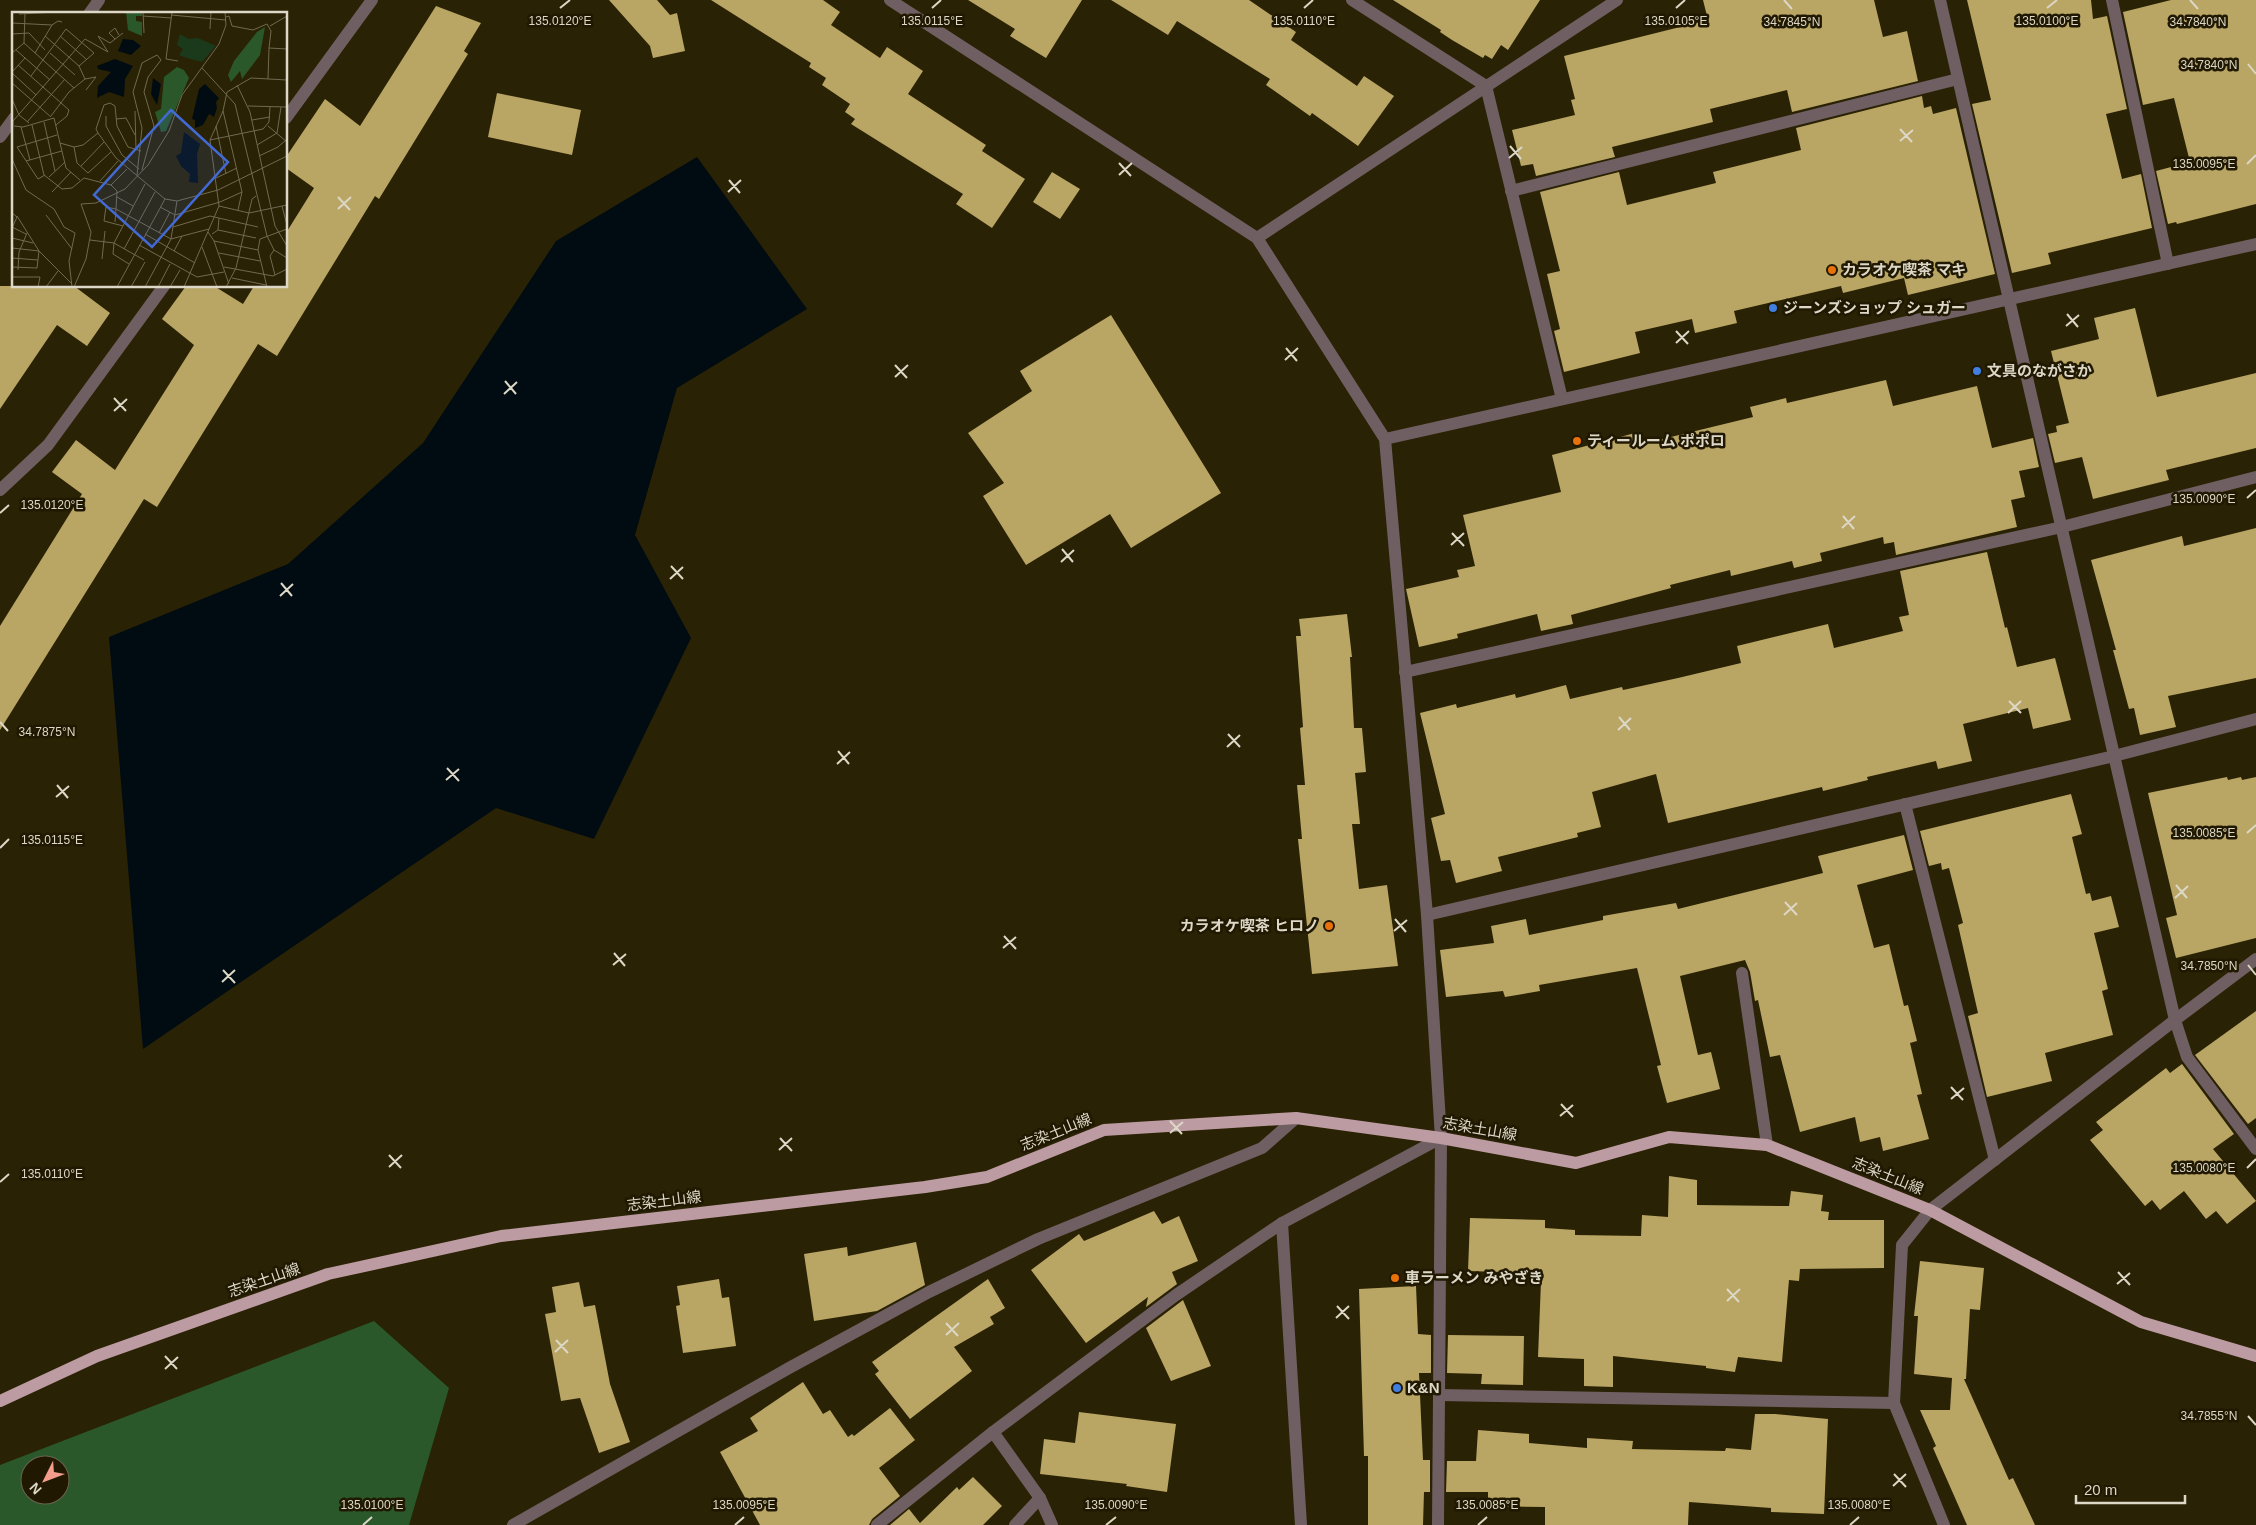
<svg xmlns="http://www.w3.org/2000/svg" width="2256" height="1525" font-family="Helvetica,'Noto Sans JP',sans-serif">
<rect width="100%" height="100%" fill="#2a2204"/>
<!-- forest -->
<path fill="#2a582b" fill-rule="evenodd" d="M374,1321L449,1388L409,1525H0V1465ZM30,1465H60V1495H30Z"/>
<!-- water -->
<polygon fill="#000c12" points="697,157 807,309 677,388 635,535 691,638 594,839 496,808 143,1049 109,637 288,564 423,443 556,241"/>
<!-- building -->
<g fill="#b9a564">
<polygon points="609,0 657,0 670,15 677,13 685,51 653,58 650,46"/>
<polygon points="711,0 823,0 840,12 831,25 880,58 887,47 923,71 908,94 986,145 982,151 1025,179 992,228 956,204 963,194 851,124 855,119 845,112 850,104 822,85 826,78 809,67 811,63"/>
<polygon points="968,0 1082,0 1046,58 1010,36 1015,29"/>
<polygon points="1111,0 1249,0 1296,32 1291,40 1357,86 1364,76 1394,96 1358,146 1312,113 1310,116 1266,85 1270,79 1177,21 1168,35"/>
<polygon points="1393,0 1540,0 1508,50 1501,45 1492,59 1485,55 1483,58 1452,40 1440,32 1441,30"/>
<polygon points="1703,0 1874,0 1883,37 1907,31 1918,81 1792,112 1787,90 1710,109 1713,122 1612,147 1615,157 1536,176 1533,164 1521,166 1512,130 1575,115 1571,100 1575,99 1564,56 1708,20"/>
<polygon points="1967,0 2091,0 2093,19 2107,16 2127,109 2106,114 2122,179 2141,174 2152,228 2048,253 2051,264 2012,273 1972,104 1991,100"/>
<polygon points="2171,0 2256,0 2256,204 2177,224 2176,222 2168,224 2156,171 2190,162 2174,98 2143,105 2123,12"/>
<polygon points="436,6 481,23 464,51 468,54 379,199 375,196 277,356 258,344 157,507 144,499 0,730 0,626 82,494 52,472 76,440 115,470 194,345 162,319 186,286 214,286 243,304 254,286 286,286 286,233 314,188 286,168 286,157 325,99 360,126"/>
<polygon points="497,93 581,110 572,155 488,137"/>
<polygon points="1922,96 1924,108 1931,106 1933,114 1956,108 1995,274 1908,295 1904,278 1843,293 1841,286 1734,311 1737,323 1695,333 1692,319 1635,332 1640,353 1564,372 1554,331 1560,329 1547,274 1560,271 1540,192 1619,172 1627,205 1716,183 1713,172 1801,150 1796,128"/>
<polygon points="1052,172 1080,189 1060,219 1033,202"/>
<polygon points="0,286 74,286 110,313 87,346 57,325 0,409"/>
<polygon points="2135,308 2157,397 2256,373 2256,448 2166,470 2169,480 2093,499 2082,457 2055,463 2048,434 2057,432 2056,426 2069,423 2051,351 2099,339 2094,318"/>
<polygon points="1111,315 1221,493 1131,548 1110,514 1026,565 983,496 1004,483 968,433 1032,391 1020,371"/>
<polygon points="1886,380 1893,406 1977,386 1992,448 2033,438 2039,467 2019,471 2025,497 2011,500 2017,527 1896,555 1894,542 1884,544 1883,537 1820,553 1822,561 1794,568 1792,561 1731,576 1730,570 1670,585 1671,588 1571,615 1573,624 1541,631 1537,614 1457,634 1458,638 1419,647 1406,589 1459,577 1457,570 1475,566 1463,515 1561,492 1552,455 1635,433 1638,445 1753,417 1750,407 1786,398 1787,403"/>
<polygon points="2256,528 2256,678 2168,696 2176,727 2140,735 2134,708 2129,709 2113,650 2116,650 2091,560 2182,536 2184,546"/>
<polygon points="1987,552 2005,628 2007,627 2017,667 2055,658 2071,720 2033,729 2028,708 1963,724 1972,761 1938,769 1936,761 1867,777 1868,780 1823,791 1822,787 1668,823 1656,774 1592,792 1601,827 1577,833 1578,837 1498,857 1502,871 1456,883 1450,860 1441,861 1431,818 1445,814 1420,713 1456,704 1457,708 1515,694 1516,698 1566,685 1570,699 1622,687 1623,690 1678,678 1741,663 1737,646 1828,624 1834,648 1903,631 1899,617 1909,615 1900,571"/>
<polygon points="1347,614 1352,657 1350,657 1354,728 1362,728 1366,772 1355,773 1360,824 1352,824 1359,889 1387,885 1398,966 1312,974 1298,839 1302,839 1297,785 1305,785 1300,728 1303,727 1296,636 1301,636 1299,619"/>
<polygon points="2227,777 2228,780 2241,777 2242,780 2256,777 2256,938 2176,958 2166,918 2177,915 2148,793"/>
<polygon points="2071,794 2082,834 2072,837 2086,894 2090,893 2092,901 2111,896 2119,927 2094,933 2108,989 2102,991 2113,1035 2045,1053 2052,1081 1987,1097 1968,1016 1978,1013 1958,925 1963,923 1949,868 1942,870 1941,863 1929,866 1920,831"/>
<polygon points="1904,835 1913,870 1857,885 1874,948 1889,944 1904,1006 1908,1005 1917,1041 1910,1043 1922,1094 1917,1095 1929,1139 1883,1151 1880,1137 1860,1142 1855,1117 1800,1132 1780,1055 1770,1057 1758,1000 1755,1001 1750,972 1745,960 1680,976 1698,1055 1711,1052 1720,1089 1667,1103 1657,1066 1661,1065 1637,968 1539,985 1540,991 1505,997 1503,991 1446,997 1440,950 1494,943 1491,926 1526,919 1529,935 1603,920 1603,916 1676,903 1678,909 1823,873 1818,856"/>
<polygon points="2256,1011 2256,1118 2248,1124 2195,1055"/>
<polygon points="2182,1064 2234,1134 2213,1149 2256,1201 2227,1224 2216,1211 2206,1219 2184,1191 2160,1210 2152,1200 2145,1206 2090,1140 2103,1130 2096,1122 2166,1068 2170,1073"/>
<polygon points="1669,1176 1697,1180 1697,1205 1789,1206 1791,1191 1823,1195 1821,1211 1829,1212 1828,1220 1884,1220 1884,1268 1800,1269 1799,1281 1789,1280 1782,1362 1738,1357 1735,1372 1706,1368 1706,1366 1613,1356 1613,1387 1584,1386 1584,1359 1538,1357 1541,1281 1533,1281 1534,1273 1468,1271 1470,1218 1545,1220 1545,1228 1575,1230 1575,1235 1641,1236 1642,1215 1668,1217"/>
<polygon points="1154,1211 1162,1224 1179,1216 1198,1261 1172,1272 1177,1284 1146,1307 1148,1297 1086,1343 1031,1270 1079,1234 1084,1241"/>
<polygon points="916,1242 925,1285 877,1311 814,1321 804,1254 847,1247 848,1256"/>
<polygon points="1920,1261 1984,1268 1980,1310 1970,1309 1966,1379 1964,1379 2009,1480 2013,1478 2035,1525 1967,1525 1933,1448 1936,1446 1920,1410 1950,1410 1952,1378 1914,1374 1918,1316 1914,1316"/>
<polygon points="719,1279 722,1298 729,1297 736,1346 683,1353 676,1306 680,1305 677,1286"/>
<polygon points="988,1279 1005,1308 990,1317 994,1324 954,1347 972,1371 910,1419 875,1374 879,1371 872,1362"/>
<polygon points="579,1282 584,1307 595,1305 610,1384 630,1442 599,1453 580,1398 561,1401 545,1314 556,1312 552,1287"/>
<polygon points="1416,1286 1418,1334 1431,1335 1431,1373 1419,1373 1423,1460 1430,1460 1430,1492 1424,1492 1423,1525 1368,1525 1368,1456 1364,1456 1359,1289"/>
<polygon points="1183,1300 1211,1366 1171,1381 1146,1328"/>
<polygon points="1448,1335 1524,1336 1523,1385 1481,1384 1482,1374 1447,1373"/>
<polygon points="803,1382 823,1414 830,1410 848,1437 852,1434 854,1436 890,1408 915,1440 879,1468 900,1496 872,1519 869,1525 760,1525 720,1452 758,1431 750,1418"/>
<polygon points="1079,1412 1176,1424 1167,1492 1126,1486 1127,1484 1040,1474 1044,1439 1075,1443"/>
<polygon points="1755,1414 1775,1414 1828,1419 1824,1514 1771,1512 1771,1508 1689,1502 1688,1525 1545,1525 1545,1507 1488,1506 1488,1492 1446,1492 1447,1461 1476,1461 1478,1430 1529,1434 1529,1443 1587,1448 1587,1438 1633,1441 1632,1449 1725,1451 1726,1448 1751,1450"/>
<polygon points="973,1477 1002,1506 983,1525 890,1525 909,1509 920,1523 957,1487 959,1490"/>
</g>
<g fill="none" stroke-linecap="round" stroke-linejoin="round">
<!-- minor -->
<g stroke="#6f5f62" stroke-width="12">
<polyline points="890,0 1257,238 1385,439 1427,915 1441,1138 1438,1525"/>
<polyline points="1352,0 1486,86 1562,399"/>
<polyline points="1940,0 2175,1020 1930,1210 1902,1245 1894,1403 1944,1525"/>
<polyline points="2112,0 2168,264"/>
<polyline points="89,14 99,0"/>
<polyline points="286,118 372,0"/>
<polyline points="0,137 14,118"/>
<polyline points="1511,191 1958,79"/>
<polyline points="1257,238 1617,0"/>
<polyline points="1385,439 2256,244"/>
<polyline points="0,490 48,445 164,286"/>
<polyline points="1405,672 2062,527 2256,477"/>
<polyline points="1905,804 1995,1160"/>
<polyline points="1427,915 2114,756 2256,719"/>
<polyline points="2256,959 2175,1020 2187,1057 2256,1149"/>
<polyline points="1742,973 1767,1145"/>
<polyline points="1282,1223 1301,1525"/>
<polyline points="1439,1395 1894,1403"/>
<polyline points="993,1432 1040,1498 1052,1525"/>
<polyline points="513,1525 789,1368 929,1292 1038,1239 1262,1148 1296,1118"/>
<polyline points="877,1525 993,1432 1176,1295 1282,1223 1441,1138"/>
<polyline points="1015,1525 1040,1498"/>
</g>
<!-- major -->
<polyline stroke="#bc9ca2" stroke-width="12" points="0,1401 97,1356 328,1274 501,1236 925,1187 987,1177 1104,1130 1296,1118 1441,1138 1576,1163 1669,1137 1767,1145 1930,1210 2141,1322 2256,1356"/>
</g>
<!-- ticks -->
<path fill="none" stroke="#dcd7c6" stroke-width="2" d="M1784,0L1792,9M2190,0L2198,9M560,8L570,0M932,8L941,0M1304,8L1313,0M1676,8L1685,0M2047,8L2057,0M2248,64L2256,74M1900,129L1912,142M1900,141L1913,130M1510,146L1521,159M1509,158L1522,147M1119,163L1131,176M2247,164L2256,155M1119,175L1132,163M729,180L740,193M728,192L741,180M338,197L350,210M338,209L351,197M2067,314L2078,327M2066,326L2079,315M1676,331L1688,344M1676,343L1689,331M1286,348L1297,361M1285,360L1298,348M895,365L907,378M895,377L908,365M505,381L516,394M504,394L517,382M114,398L126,411M114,411L127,399M2247,498L2256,490M0,513L9,505M1843,516L1854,529M1842,528L1855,516M1452,533L1464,546M1451,545L1464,533M1062,549L1073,562M1061,562L1074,550M671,566L683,579M670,579L683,567M281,583L292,596M280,596L293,584M2009,701L2021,713M2008,713L2021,701M1619,717L1630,730M0,722L8,731M1618,730L1631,718M1228,734L1240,747M1227,747L1240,735M838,751L849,764M837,764L850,752M447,768L459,781M446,780L459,769M57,785L68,798M56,797L69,786M2247,833L2256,825M0,848L9,839M2176,885L2187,898M2175,898L2188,886M1785,902L1797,915M1784,915L1797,903M1395,919L1406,932M1394,931L1407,920M1004,936L1016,949M1003,948L1016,937M614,953L625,966M613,965L626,954M2248,965L2256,975M223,970L235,983M222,982L235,970M1951,1087L1963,1100M1951,1099L1964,1088M1561,1104L1573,1117M1560,1116L1573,1105M1170,1121L1182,1134M1170,1133L1183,1122M780,1138L792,1151M779,1150L792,1138M389,1155L401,1168M389,1167L402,1155M2247,1168L2256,1159M0,1182L9,1174M2118,1272L2130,1285M2117,1284L2130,1273M1727,1289L1739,1302M1727,1301L1740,1289M1337,1306L1349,1319M1336,1318L1349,1306M946,1323L958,1336M946,1335L959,1323M556,1340L568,1353M555,1352L568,1340M165,1356L177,1369M165,1369L178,1357M2248,1416L2256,1425M1894,1474L1906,1487M1893,1486L1906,1474M363,1525L372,1517M735,1525L744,1517M1106,1525L1116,1517M1478,1525L1487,1517M1850,1525L1859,1517"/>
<!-- markers -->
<g fill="#e8710a" stroke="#201800" stroke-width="2">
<circle cx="1832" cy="270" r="5"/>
<circle cx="1577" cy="441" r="5"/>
<circle cx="1329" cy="926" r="5"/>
<circle cx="1395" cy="1278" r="5"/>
</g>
<g fill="#3f7fe0" stroke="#201800" stroke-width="2">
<circle cx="1773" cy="308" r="5"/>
<circle cx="1977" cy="371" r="5"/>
<circle cx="1397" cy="1388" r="5"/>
</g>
<g text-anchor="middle" stroke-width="5" stroke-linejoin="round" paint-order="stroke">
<!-- poi labels -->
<g font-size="15" font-weight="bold" fill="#dcd7c6" stroke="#201800" text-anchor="start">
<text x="1842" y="275">カラオケ喫茶 マキ</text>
<text x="1783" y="313">ジーンズショップ シュガー</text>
<text x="1987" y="376">文具のながさか</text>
<text x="1587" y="446">ティールーム ポポロ</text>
<text x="1319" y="931" text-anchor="end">カラオケ喫茶 ヒロノ</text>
<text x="1405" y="1283">車ラーメン みやざき</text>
<text x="1407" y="1393">K&amp;N</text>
</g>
<!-- street labels -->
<g font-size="15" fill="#dcd7c6" stroke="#201800">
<text transform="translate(1480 1129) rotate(10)" y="5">志染土山線</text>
<text transform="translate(1056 1132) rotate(-22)" y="5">志染土山線</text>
<text transform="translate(1888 1176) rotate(22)" y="5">志染土山線</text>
<text transform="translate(664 1201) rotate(-7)" y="5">志染土山線</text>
<text transform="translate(264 1280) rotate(-19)" y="5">志染土山線</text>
</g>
</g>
<!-- overview -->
<g transform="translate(12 12)">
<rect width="275" height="275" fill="#2a2204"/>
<path d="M168,22L177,27L186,26L204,34L190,50L175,46L167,43L171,37L165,33Z" fill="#1b391b"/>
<path d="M114,0H130V4H124V9L130,10V24L116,18ZM253,15L248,43L230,67L228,59L219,70L216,63L222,49L245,20ZM165,55L172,58L177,66L154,119L149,120L143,100L149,97L152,65Z" fill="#2a582b"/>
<path d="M111,27L121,28L129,34L119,43L106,39ZM103,47L121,54L113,67L112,85L97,80L85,86L86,74L99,60L86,57L85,54ZM141,66L149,72L145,93L139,82ZM193,72L207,86L204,90L205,96L202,105L197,102L191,113L183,116V108L180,107L187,77ZM172,120L188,132L185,142L186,171L177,170L178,162L169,154L164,144L169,141Z" fill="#000c12"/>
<path fill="none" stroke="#716a52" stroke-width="1" d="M13,0L12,31L62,76M131,0L132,21M160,0L154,47L166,49M7,2L45,0M159,3L214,8M131,4L159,6M214,5L217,4L220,14L241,18L255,12L259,19L257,36M0,11L40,13M258,14L275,4M198,17L199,0M0,22L17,21L33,38M33,24L67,54M48,24L74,47M103,27L97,21L103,16L107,23M4,38L38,68M0,41L12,31M23,41L40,13L46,9L50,10M38,41L63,63M6,53L57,98L55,104L44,113M190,56L223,92L255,224L262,238L275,246M0,60L13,46M0,61L24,83M19,64L54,17L82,41L67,54L73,67L57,80L39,104M73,67L84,65L74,78M256,67L257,36L275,37M275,68L239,66L215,80L211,99L198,128L207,194L237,201L275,193M0,71L39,105M225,73L238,100L263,214L275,234M0,87L7,103L17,111M236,94L275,95M123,99L124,138M211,99L230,180L226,198M94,104V114L110,143L127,157M104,107L114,106L123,123M240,108L258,105M15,110L53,67M32,110L43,159M20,113L32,163L50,177L60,176L72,166L99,173L105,179L104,197L159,227L197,217M2,114L11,115L42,106L54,156L68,168M204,114L214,162M256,114L275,130M9,115L18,148M0,128L1,109L73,27L96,40L86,24L98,31L111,21M198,128L251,117L257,110L258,95M48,131L62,135L71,133L86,121M245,133L265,121L269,95M62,135L65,151L76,161L99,140M129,139L116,135L105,114L103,94L98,91L92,93L84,117L86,121L104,146L153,187L165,189L206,178L275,144M247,144L266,135L275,127M0,147L14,178L42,197L52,215L63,221L57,249L60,275M14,149L50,139M69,154L92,130M33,163L26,167L5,135L45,123M125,163L130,116L121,80L130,51L145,43L149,48L136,65L132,80L142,114L130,158M37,165L53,150M204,166L225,156M88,169L106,149M99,173L115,157M40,180L59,160M105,185L121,194M270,194L275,213M148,195L163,203L208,190L230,180M0,201L5,205L0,216M34,203L60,237M5,204L27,239L60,272M103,210L104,197L94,195L92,209L111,214M0,215L14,222M161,215L198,204L246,215M206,218L244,226M196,220L202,229L217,272M147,221L158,200M133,222L183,251M200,222L206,218L207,206M0,226L21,231M78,228L102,231L132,248M202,229L246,238L255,275M127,233L185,265L212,260M190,235L205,275M0,236L27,239M112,237L143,180M246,238L248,227L275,217M262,238L258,244L263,263M162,239L170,224M207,241L248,249M0,246L26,248M90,247L93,219M117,252L101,242L102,231L133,172M0,255L25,256L27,239M212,255L261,264L275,257M6,258L7,240L15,221M0,265H28L26,275M220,266L254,273M34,275L46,259M62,275L74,247L79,220L69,192L84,191L113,177L136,153L157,119L170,83L207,32L214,13L213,0M105,275L153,187M119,275L133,250M133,275L159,227L165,189M146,275L158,252M158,275L168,258M172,275L207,194M214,275L224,256L240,187L244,184"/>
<path fill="#4369d4" fill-opacity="0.15" stroke="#4369d4" stroke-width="2.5" d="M159,98L216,150L140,235L82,183Z"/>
<rect width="275" height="275" fill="none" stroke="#dcd7c6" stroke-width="2.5"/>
</g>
<g font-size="12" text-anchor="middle" fill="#dcd7c6" stroke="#201800" stroke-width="5" stroke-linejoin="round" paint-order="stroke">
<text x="560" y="25">135.0120°E</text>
<text x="932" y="25">135.0115°E</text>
<text x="1304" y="25">135.0110°E</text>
<text x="2047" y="25">135.0100°E</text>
<text x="1676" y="25">135.0105°E</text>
<text x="2198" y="26">34.7840°N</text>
<text x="1792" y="26">34.7845°N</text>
<text x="2209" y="69">34.7840°N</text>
<text x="2204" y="168">135.0095°E</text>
<text x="2204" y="503">135.0090°E</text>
<text x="52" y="509">135.0120°E</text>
<text x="47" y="736">34.7875°N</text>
<text x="2204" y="837">135.0085°E</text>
<text x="52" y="844">135.0115°E</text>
<text x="2209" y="970">34.7850°N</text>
<text x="2204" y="1172">135.0080°E</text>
<text x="52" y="1178">135.0110°E</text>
<text x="2209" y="1420">34.7855°N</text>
<text x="372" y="1509">135.0100°E</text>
<text x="744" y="1509">135.0095°E</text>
<text x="1116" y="1509">135.0090°E</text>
<text x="1487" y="1509">135.0085°E</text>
<text x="1859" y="1509">135.0080°E</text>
</g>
<!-- north arrow -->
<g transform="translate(45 1480) rotate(228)"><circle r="24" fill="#201800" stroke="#6b644f"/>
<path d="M0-4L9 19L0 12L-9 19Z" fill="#f49d8d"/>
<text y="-8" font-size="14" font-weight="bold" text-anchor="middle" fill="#dcd7c6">N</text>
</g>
<!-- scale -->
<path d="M2076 1495v8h109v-8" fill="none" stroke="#dcd7c6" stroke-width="2.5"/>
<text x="2084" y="1495" font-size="15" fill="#dcd7c6" stroke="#201800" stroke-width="4" paint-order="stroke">20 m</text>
</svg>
